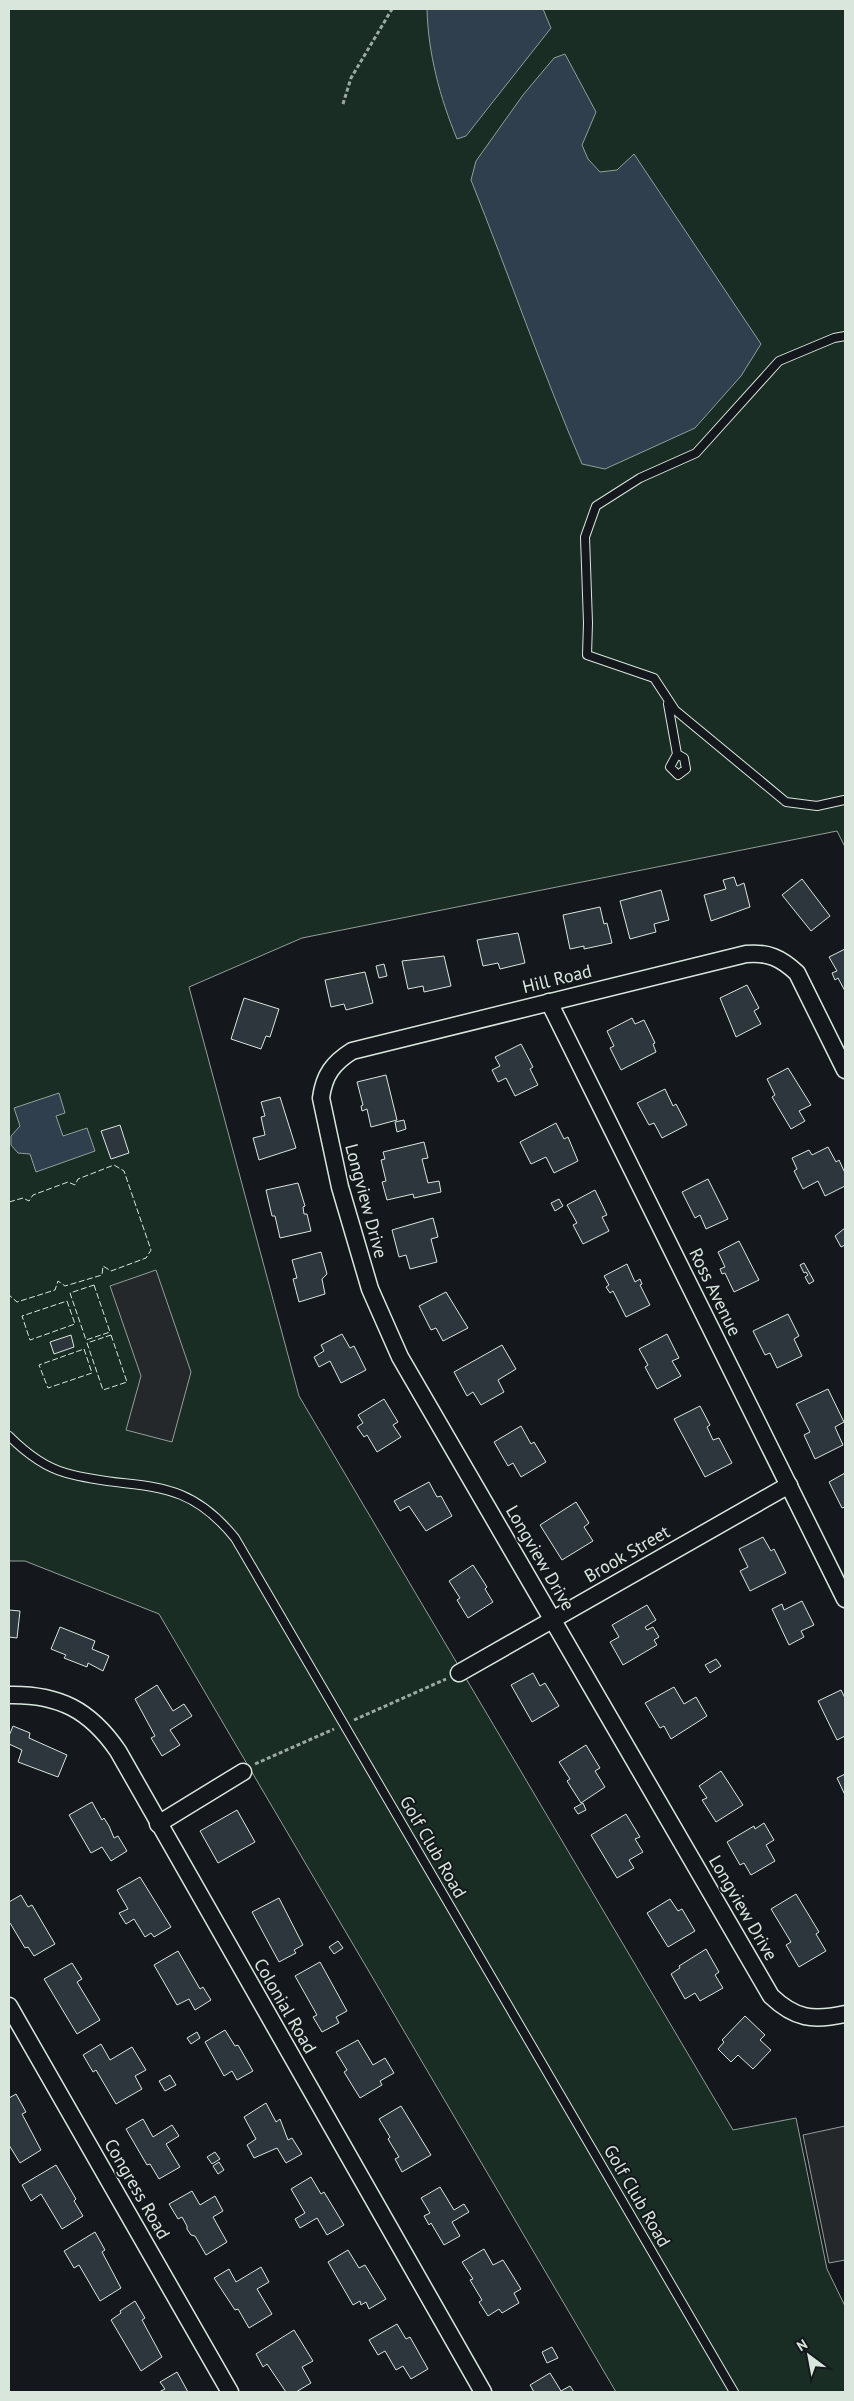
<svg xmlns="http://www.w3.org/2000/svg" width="854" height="2401" font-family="'PT Sans',sans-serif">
<rect width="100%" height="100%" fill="#14181c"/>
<!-- green -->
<polygon fill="#1a2d24" stroke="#939e99" points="9,9 845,9 845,847 837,831 302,938 189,987 299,1396 733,2130 796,2118 827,2269 845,2306 845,2392 616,2392 159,1614 25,1561 9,1561"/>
<!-- parking -->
<g fill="#24282b" stroke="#939e99">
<polygon points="156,1270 191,1372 172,1442 126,1430 141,1376 110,1286"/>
<polygon points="845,2126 845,2260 829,2263 803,2135"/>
</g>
<!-- water -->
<g fill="#2f3f4d" stroke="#939e99">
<path d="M427,9H543L551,28L466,136L457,139C440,98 428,53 427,9Z"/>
<path d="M565,54L596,112L582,145L588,159L600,172L617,170L634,154L761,344L741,376L695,428L605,469L582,464C542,371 509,275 471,180L476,161L523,95L554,58Z"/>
<polygon points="59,1093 65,1113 56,1116 63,1136 87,1128 95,1151 36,1172 30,1154 18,1153 11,1145 11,1136 20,1126 14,1108"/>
</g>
<!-- building -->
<g fill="#2c363c" stroke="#d8e6dc">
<polygon points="734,877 737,886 744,883 750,907 711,921 704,895 726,889 723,880"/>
<polygon points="802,879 830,916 811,931 782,895"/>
<polygon points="661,890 669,920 654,924 656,932 630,939 620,901"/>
<polygon points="600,907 604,924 607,923 612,943 584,949 584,946 570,949 563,915"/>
<polygon points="518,933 525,963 500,969 498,963 483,966 477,940"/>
<polygon points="845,949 845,991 838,978 835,980 832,973 837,971 829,957"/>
<polygon points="444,956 451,986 424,992 423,986 408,989 402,961"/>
<polygon points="384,964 387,976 379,978 376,966"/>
<polygon points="365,972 373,1003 346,1010 344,1004 331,1007 325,980"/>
<polygon points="747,985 759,1008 754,1011 761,1024 736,1037 720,998"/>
<polygon points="244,998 279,1009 270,1037 266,1036 261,1049 231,1039"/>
<polygon points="632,1018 635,1024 644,1020 655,1043 653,1044 656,1052 621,1070 610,1048 614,1046 607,1031"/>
<polygon points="521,1044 533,1067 530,1069 538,1085 515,1096 506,1078 498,1082 492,1070 500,1066 495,1057"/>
<polygon points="788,1068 811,1105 799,1111 805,1121 791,1129 772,1097 775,1095 767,1079"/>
<polygon points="386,1075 397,1120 371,1127 367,1109 362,1111 361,1106 363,1105 357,1082"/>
<polygon points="665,1089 673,1106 676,1104 687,1125 662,1138 654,1123 649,1125 637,1103"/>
<polygon points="280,1097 296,1148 259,1160 253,1138 265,1135 261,1117 265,1116 261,1102"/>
<polygon points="404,1120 406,1129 397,1132 395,1122"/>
<polygon points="556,1123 564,1139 568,1137 578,1161 554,1173 546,1157 531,1164 520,1142"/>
<polygon points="120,1125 129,1153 111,1159 101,1131"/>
<polygon points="424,1142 428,1158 422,1159 428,1183 439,1181 441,1192 414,1198 413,1194 387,1200 382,1182 386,1181 381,1160 385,1159 383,1152"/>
<polygon points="828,1147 836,1162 839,1160 845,1173 845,1186 825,1196 818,1181 803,1189 794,1171 797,1169 792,1158 809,1150 812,1155"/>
<polygon points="708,1179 728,1219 706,1229 700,1215 695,1218 682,1192"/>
<polygon points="298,1183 305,1206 303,1207 304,1214 307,1214 311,1231 280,1238 275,1216 272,1216 266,1190"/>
<polygon points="595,1190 607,1215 602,1217 609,1231 583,1244 573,1225 577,1223 567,1205"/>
<polygon points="559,1199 563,1206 555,1211 551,1203"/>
<polygon points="433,1218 438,1237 431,1239 437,1262 410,1269 406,1255 399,1257 392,1230"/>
<polygon points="845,1228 845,1245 841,1247 835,1236"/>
<polygon points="739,1241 759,1280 734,1292 725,1273 722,1274 720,1269 725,1267 718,1252"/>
<polygon points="321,1252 327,1274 322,1279 325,1294 299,1302 293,1279 297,1278 292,1260"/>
<polygon points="804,1263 814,1281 809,1284 805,1277 808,1275 806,1272 804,1273 800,1265"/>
<polygon points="627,1264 635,1282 640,1279 642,1284 640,1285 650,1305 626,1317 613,1291 610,1293 606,1287 609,1285 604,1276"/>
<polygon points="446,1292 468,1328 443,1341 436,1328 431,1330 419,1306"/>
<polygon points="788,1314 799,1336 794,1339 802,1356 777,1368 770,1353 765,1355 753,1331"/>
<polygon points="342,1334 350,1348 354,1346 366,1370 341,1383 330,1361 319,1367 314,1357 324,1351 321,1345"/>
<polygon points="667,1334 679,1358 672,1361 681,1376 657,1389 645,1367 648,1365 639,1349"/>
<polygon points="71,1335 74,1347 54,1354 50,1342"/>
<polygon points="502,1345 516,1369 498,1380 504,1392 481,1405 473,1392 467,1396 454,1372"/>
<polygon points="828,1389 844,1422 835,1427 843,1445 815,1459 804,1435 810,1432 796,1404"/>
<polygon points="384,1399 398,1422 393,1425 401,1437 377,1452 367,1435 364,1437 357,1427 363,1423 358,1415"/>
<polygon points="700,1406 710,1425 707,1427 713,1440 719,1438 732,1463 705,1477 674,1419"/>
<polygon points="521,1426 531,1444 534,1442 546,1462 521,1477 513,1463 508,1466 494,1442"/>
<polygon points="845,1473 845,1507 842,1508 829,1482"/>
<polygon points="429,1482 437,1497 441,1496 452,1516 426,1531 409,1506 400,1511 394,1501"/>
<polygon points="576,1502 589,1523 584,1527 593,1541 562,1560 540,1525"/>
<polygon points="763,1537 771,1551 774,1549 786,1573 750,1591 740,1571 748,1567 739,1549"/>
<polygon points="473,1565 487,1587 485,1589 493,1602 468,1618 457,1600 460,1598 449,1581"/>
<polygon points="802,1601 814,1625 801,1631 804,1637 789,1645 772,1609 782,1604 784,1610"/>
<polygon points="647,1605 656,1620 645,1627 647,1630 653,1627 659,1637 654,1640 657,1645 623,1665 610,1642 619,1637 612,1625"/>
<polygon points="9,1610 20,1611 17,1638 9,1637"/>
<polygon points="60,1627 95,1641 92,1649 109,1656 103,1671 88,1663 87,1667 64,1658 66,1655 51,1649"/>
<polygon points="716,1659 721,1666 710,1673 705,1665"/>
<polygon points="533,1673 540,1686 545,1683 559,1706 532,1722 511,1685"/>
<polygon points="157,1685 173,1711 184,1704 192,1716 170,1730 180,1745 162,1756 151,1738 155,1736 135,1699"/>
<polygon points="674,1687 684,1704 696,1697 707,1716 671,1739 664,1726 660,1728 645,1703"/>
<polygon points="841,1690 845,1698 845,1736 837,1740 818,1701"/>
<polygon points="13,1726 30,1733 29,1738 67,1755 58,1777 18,1762 22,1750 9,1744 9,1736"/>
<polygon points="586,1745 600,1768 595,1771 605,1787 581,1803 567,1781 570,1779 559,1762"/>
<polygon points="721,1771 743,1805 716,1822 702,1800 707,1798 699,1786"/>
<polygon points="845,1774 845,1795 837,1778"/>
<polygon points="92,1802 102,1820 104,1818 109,1826 114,1838 118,1836 127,1851 111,1861 102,1847 91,1853 69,1815"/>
<polygon points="583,1803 586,1810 578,1814 574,1808"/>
<polygon points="237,1810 255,1842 218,1863 200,1831"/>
<polygon points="626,1814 640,1837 635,1839 643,1852 629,1860 634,1868 617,1878 591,1835"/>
<polygon points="764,1823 774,1840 766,1845 775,1861 751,1875 744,1863 740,1865 727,1842 754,1826 755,1829"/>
<polygon points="140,1877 171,1927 154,1937 151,1933 145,1937 134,1919 126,1924 119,1913 128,1909 117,1890"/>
<polygon points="796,1894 819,1932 816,1934 826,1951 799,1967 786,1945 791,1942 771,1909"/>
<polygon points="21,1895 28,1907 32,1905 55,1944 34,1956 28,1947 25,1948 10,1923 9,1924 9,1902"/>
<polygon points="279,1898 303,1945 294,1950 296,1953 279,1962 252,1912"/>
<polygon points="670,1899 678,1911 682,1909 695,1931 668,1947 647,1913"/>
<polygon points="338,1941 343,1948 334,1954 329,1947"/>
<polygon points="706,1949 719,1972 715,1975 723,1988 700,2001 695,1993 685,1999 671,1974 680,1968 679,1966"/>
<polygon points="178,1951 200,1989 203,1987 211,2000 195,2010 189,1999 177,2005 154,1965"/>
<polygon points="320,1962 347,2011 336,2017 339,2023 322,2032 313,2017 317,2015 295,1976"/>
<polygon points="72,1963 82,1979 77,1982 100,2020 77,2034 44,1979"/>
<polygon points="745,2016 765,2035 760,2040 771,2050 753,2069 738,2055 731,2062 718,2049 724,2042 722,2040"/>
<polygon points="225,2030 235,2046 238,2045 253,2071 237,2080 232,2071 224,2076 205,2042"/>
<polygon points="197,2032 200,2038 191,2044 187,2038"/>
<polygon points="358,2040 373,2065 385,2058 394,2073 380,2081 382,2085 360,2098 344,2072 347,2070 336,2052"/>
<polygon points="101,2044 110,2060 132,2047 146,2070 135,2076 142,2089 116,2104 96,2070 93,2072 83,2055"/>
<polygon points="170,2075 176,2085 165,2091 159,2081"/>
<polygon points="16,2094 26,2112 22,2114 41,2150 20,2163 9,2145 9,2098"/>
<polygon points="266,2103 276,2122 280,2119 288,2140 292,2138 302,2154 286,2163 277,2148 254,2158 247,2145 256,2139 244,2117"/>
<polygon points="401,2106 431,2155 402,2172 395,2159 399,2157 388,2139 390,2137 379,2119"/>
<polygon points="143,2119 153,2137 172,2125 179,2136 166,2144 180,2167 159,2179 150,2164 147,2165 126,2129"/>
<polygon points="215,2152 220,2159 212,2164 207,2157"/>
<polygon points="219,2162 224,2170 218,2174 213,2166"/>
<polygon points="56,2165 76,2199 74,2201 83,2216 62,2229 41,2194 31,2201 22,2185"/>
<polygon points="311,2177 321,2194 324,2192 344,2225 327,2235 317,2218 300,2228 295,2219 305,2213 291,2189"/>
<polygon points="440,2187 454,2210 464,2204 469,2212 452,2222 460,2236 444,2245 431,2223 429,2225 424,2216 430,2213 421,2198"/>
<polygon points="192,2191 200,2205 215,2196 223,2211 213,2217 227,2242 206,2255 195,2236 191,2235 187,2229 187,2226 182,2217 178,2219 169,2204"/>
<polygon points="95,2232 105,2250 102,2252 121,2288 100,2301 79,2265 74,2268 64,2251"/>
<polygon points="484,2249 493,2265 503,2260 521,2289 514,2293 519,2303 502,2313 499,2309 488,2316 479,2302 482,2300 470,2280 473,2279 462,2262"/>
<polygon points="348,2250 359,2268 365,2265 386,2299 369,2309 366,2302 361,2305 360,2301 353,2305 328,2262"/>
<polygon points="261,2267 269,2282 257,2289 272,2314 249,2328 238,2309 235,2310 214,2278 229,2269 236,2282"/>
<polygon points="135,2301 145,2318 142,2320 162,2357 141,2371 111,2320 121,2313 120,2311"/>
<polygon points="397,2324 406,2339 410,2337 428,2369 411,2379 403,2366 396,2370 385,2351 378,2355 369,2340"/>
<polygon points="294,2330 313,2361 302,2367 311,2383 296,2392 286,2392 267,2364 263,2367 256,2354"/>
<polygon points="552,2347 558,2358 547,2363 542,2352"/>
<polygon points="177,2372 188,2392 159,2392 165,2389 160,2382"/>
<polygon points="550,2373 561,2391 570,2386 574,2392 534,2392 530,2385"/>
</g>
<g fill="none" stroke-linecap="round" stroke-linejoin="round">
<!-- lane casing -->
<g stroke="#d8e6dc" stroke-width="10">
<g id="lane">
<polyline points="668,704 677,754 670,767 678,775 686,769 684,758 677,754"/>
<polyline points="844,800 817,806 786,802 675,710 654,678 587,655 588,623 585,537 596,506 640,478 696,453 779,361 834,338 845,336"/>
<path d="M9,1436C25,1452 44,1467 66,1473C138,1493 181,1471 235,1538L734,2392"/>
</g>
</g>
<!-- street casing -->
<g stroke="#d8e6dc" stroke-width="19">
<g id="street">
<polyline points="549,1002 845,1599"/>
<path d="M845,1070L797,973C781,958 768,952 746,954L352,1051C333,1063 324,1075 321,1098L340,1187L370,1289L400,1357L771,1996C795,2019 813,2021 845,2014"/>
<polyline points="459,1673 789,1485"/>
<path d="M9,1695C59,1694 90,1710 118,1751L483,2392"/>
<polyline points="158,1824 243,1772"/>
<polyline points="9,2006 230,2392"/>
</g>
</g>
<!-- path -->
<g stroke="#9da8a2" stroke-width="3" stroke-dasharray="4 2.5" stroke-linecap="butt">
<polyline points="343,104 351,78 392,9"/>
<polyline points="354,1720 446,1679"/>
<polyline points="255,1764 334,1729"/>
</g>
<!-- lane -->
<use href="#lane" stroke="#14181c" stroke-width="8"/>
<!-- street -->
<use href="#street" stroke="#14181c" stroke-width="16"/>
<!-- fence -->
<g stroke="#d8e6dc" stroke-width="1" stroke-dasharray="6 2.5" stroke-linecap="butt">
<polyline points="9,1202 23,1198 29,1201 33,1195 68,1182 75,1185 78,1179 114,1165 124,1171 151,1250 146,1258 111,1271 103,1266 102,1275 65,1286 58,1281 55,1290 17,1302 9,1295"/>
<polygon points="94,1285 110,1332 86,1340 70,1293"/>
<polygon points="67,1301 75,1324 30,1340 22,1316"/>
<polygon points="111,1335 127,1382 103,1390 87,1343"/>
<polygon points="84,1349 92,1373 48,1388 39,1365"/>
</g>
</g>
<g text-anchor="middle" stroke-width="4" stroke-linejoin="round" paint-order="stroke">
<!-- street labels -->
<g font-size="18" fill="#d8e6dc" stroke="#14181c">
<text transform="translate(557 979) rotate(-14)" y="6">Hill Road</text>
<text transform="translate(366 1201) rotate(75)" y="6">Longview Drive</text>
<text transform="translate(715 1292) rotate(64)" y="6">Ross Avenue</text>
<text transform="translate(627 1554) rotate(-30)" y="6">Brook Street</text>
<text transform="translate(540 1558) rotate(60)" y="6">Longview Drive</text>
<text transform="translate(433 1847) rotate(60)" y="6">Golf Club Road</text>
<text transform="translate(743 1908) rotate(60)" y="6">Longview Drive</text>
<text transform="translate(285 2006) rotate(60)" y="6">Colonial Road</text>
<text transform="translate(137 2189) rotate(60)" y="6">Congress Road</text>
<text transform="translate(637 2196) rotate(60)" y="6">Golf Club Road</text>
</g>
</g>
<!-- border -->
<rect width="854" height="2401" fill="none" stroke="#d8e6dc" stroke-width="20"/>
<!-- north arrow -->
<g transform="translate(809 2356) rotate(328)" stroke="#14181c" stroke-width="4" paint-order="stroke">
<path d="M0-4L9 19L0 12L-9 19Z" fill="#d8e6dc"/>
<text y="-8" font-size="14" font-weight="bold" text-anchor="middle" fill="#d8e6dc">N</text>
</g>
</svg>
